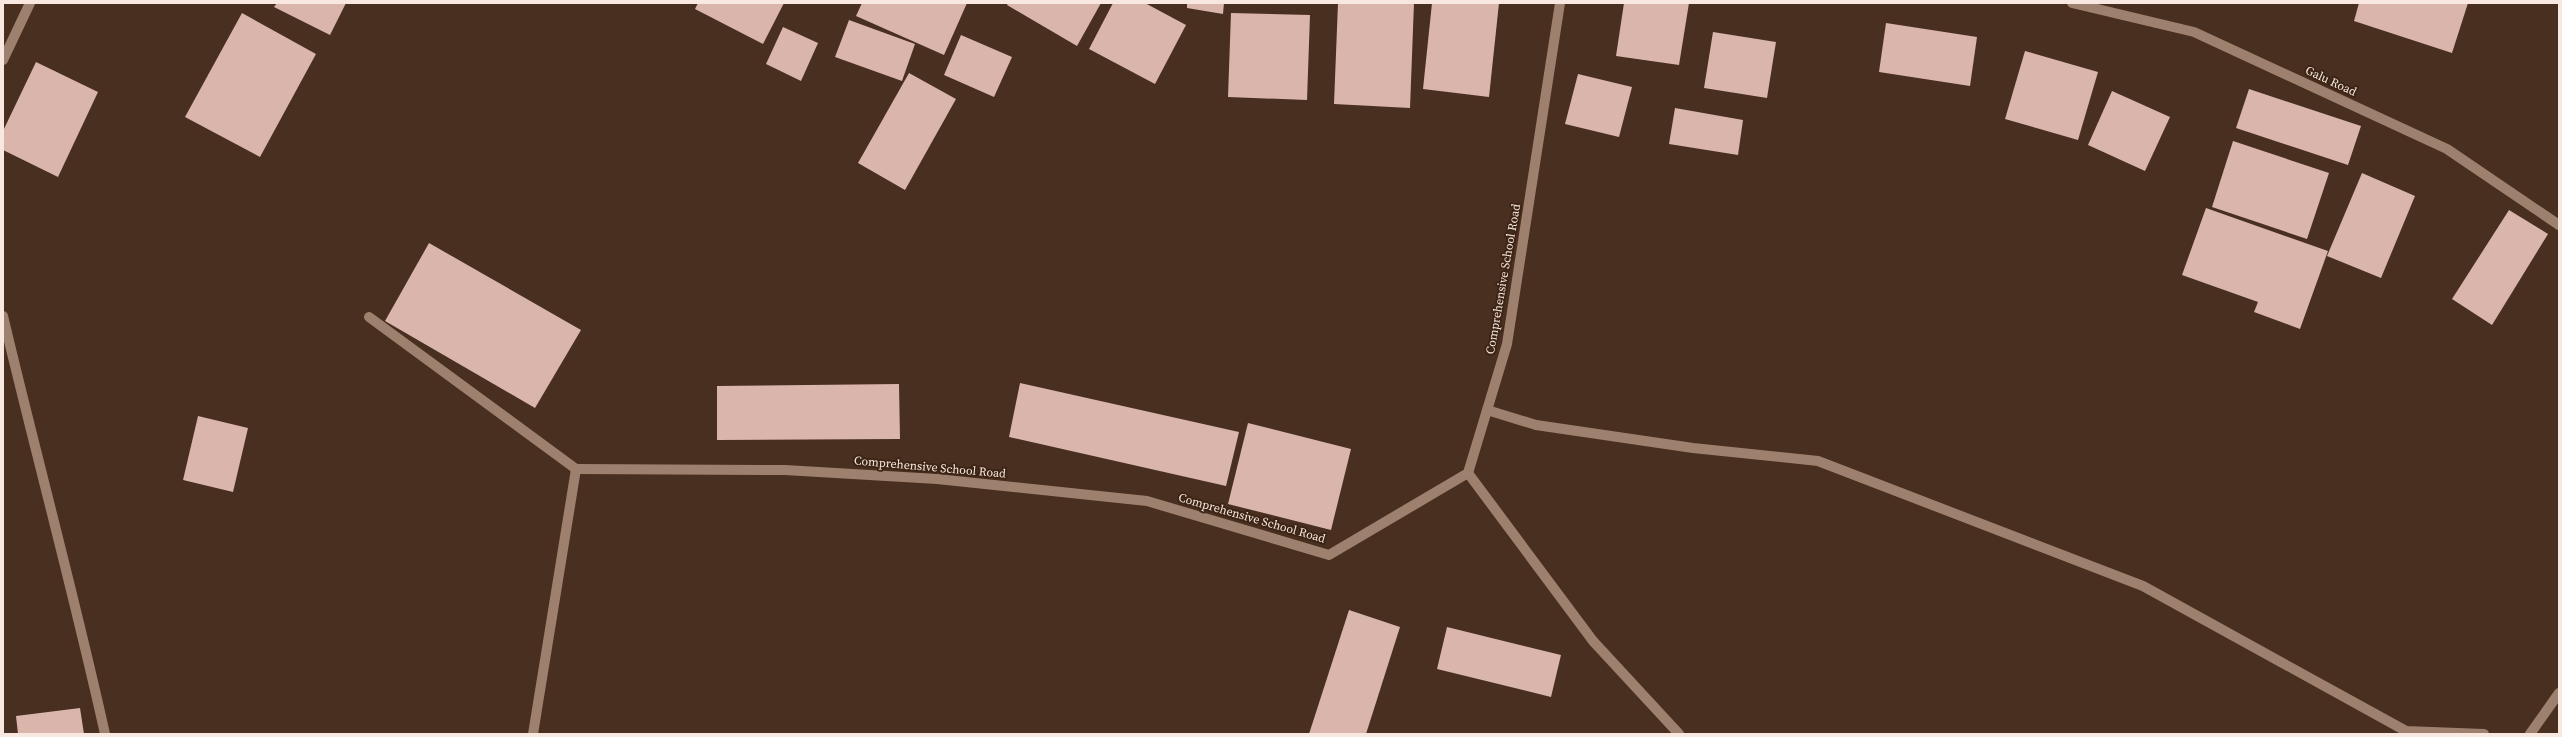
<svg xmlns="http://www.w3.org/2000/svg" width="2562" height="737" font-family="'Source Serif 4',serif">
<rect width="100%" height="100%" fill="#482f1f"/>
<!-- building -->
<g fill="#dab5ac">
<polygon points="277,3 346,3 330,35 274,7"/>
<polygon points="698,3 784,3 763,44 695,9"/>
<polygon points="862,3 967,3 944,55 856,16"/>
<polygon points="1008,3 1101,3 1077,46 1007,5"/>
<polygon points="1113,3 1145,3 1186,25 1155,84 1089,49"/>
<polygon points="1187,3 1224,3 1223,14 1187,8"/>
<polygon points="1338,3 1414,3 1410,108 1334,104"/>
<polygon points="1432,3 1499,3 1489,97 1423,89"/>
<polygon points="1624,3 1689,3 1679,65 1616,56"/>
<polygon points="2359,3 2468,3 2452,53 2354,21"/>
<polygon points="242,13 316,54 260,157 185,117"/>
<polygon points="1231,13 1310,15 1307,100 1228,97"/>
<polygon points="849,20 915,44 902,81 835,57"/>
<polygon points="1886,23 1977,37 1970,86 1879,72"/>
<polygon points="783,27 818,43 801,81 766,64"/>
<polygon points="1713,32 1776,42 1767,98 1704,88"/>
<polygon points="961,35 1012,57 994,97 944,75"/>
<polygon points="2025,51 2098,72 2078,140 2005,119"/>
<polygon points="36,62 98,92 58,177 3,150 3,131"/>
<polygon points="909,73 956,99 905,190 858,163"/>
<polygon points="1578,74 1632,87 1619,137 1565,124"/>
<polygon points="2249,89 2361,126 2348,165 2236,128"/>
<polygon points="2112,91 2170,117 2145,171 2088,145"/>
<polygon points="1675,108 1743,120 1738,155 1669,144"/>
<polygon points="2233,141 2329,173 2307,239 2212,207"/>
<polygon points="2362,173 2415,196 2381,278 2327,256"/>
<polygon points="2206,208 2328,251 2300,329 2254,312 2258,302 2182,275"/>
<polygon points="2509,210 2548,234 2492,325 2452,299"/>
<polygon points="429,243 581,330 535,408 385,321"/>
<polygon points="1020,383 1239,432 1226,486 1009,437"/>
<polygon points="899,384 900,439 717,440 717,386"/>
<polygon points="198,416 248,428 233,492 183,480"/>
<polygon points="1248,423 1351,449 1331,530 1228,504"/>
<polygon points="1349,610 1400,627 1366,734 1309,734"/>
<polygon points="1447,627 1561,655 1551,697 1437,669"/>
<polygon points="80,708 84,734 18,734 16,716"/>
</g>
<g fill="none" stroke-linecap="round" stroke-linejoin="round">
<!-- minor -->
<g stroke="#9e806f" stroke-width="10">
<polyline points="2072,3 2194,32 2447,149 2559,225"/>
<polyline points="3,60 30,3"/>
<path d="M3,316C36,455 74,594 105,734"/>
<polyline points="369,317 576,469"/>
<polyline points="1487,410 1536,425 1693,448 1818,461 2143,586 2406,731 2484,734"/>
<polyline points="576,469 785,470 937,479 1147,501 1329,555 1468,473 1507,344 1560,3"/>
<polyline points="1468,473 1593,641 1679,734"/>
<polyline points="533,734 576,469"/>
<polyline points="2530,734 2559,693"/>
</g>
</g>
<g text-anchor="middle" stroke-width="4" stroke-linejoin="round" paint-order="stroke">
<!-- street labels -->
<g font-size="12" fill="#f9e8df" stroke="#3d2515">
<text transform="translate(2331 81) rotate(25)" y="4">Galu Road</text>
<text transform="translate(1503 279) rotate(-80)" y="4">Comprehensive School Road</text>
<text transform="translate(930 467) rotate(5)" y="4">Comprehensive School Road</text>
<text transform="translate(1252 518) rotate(16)" y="4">Comprehensive School Road</text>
</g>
</g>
<!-- border -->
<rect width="2562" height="737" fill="none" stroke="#f9e8df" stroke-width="8"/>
</svg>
